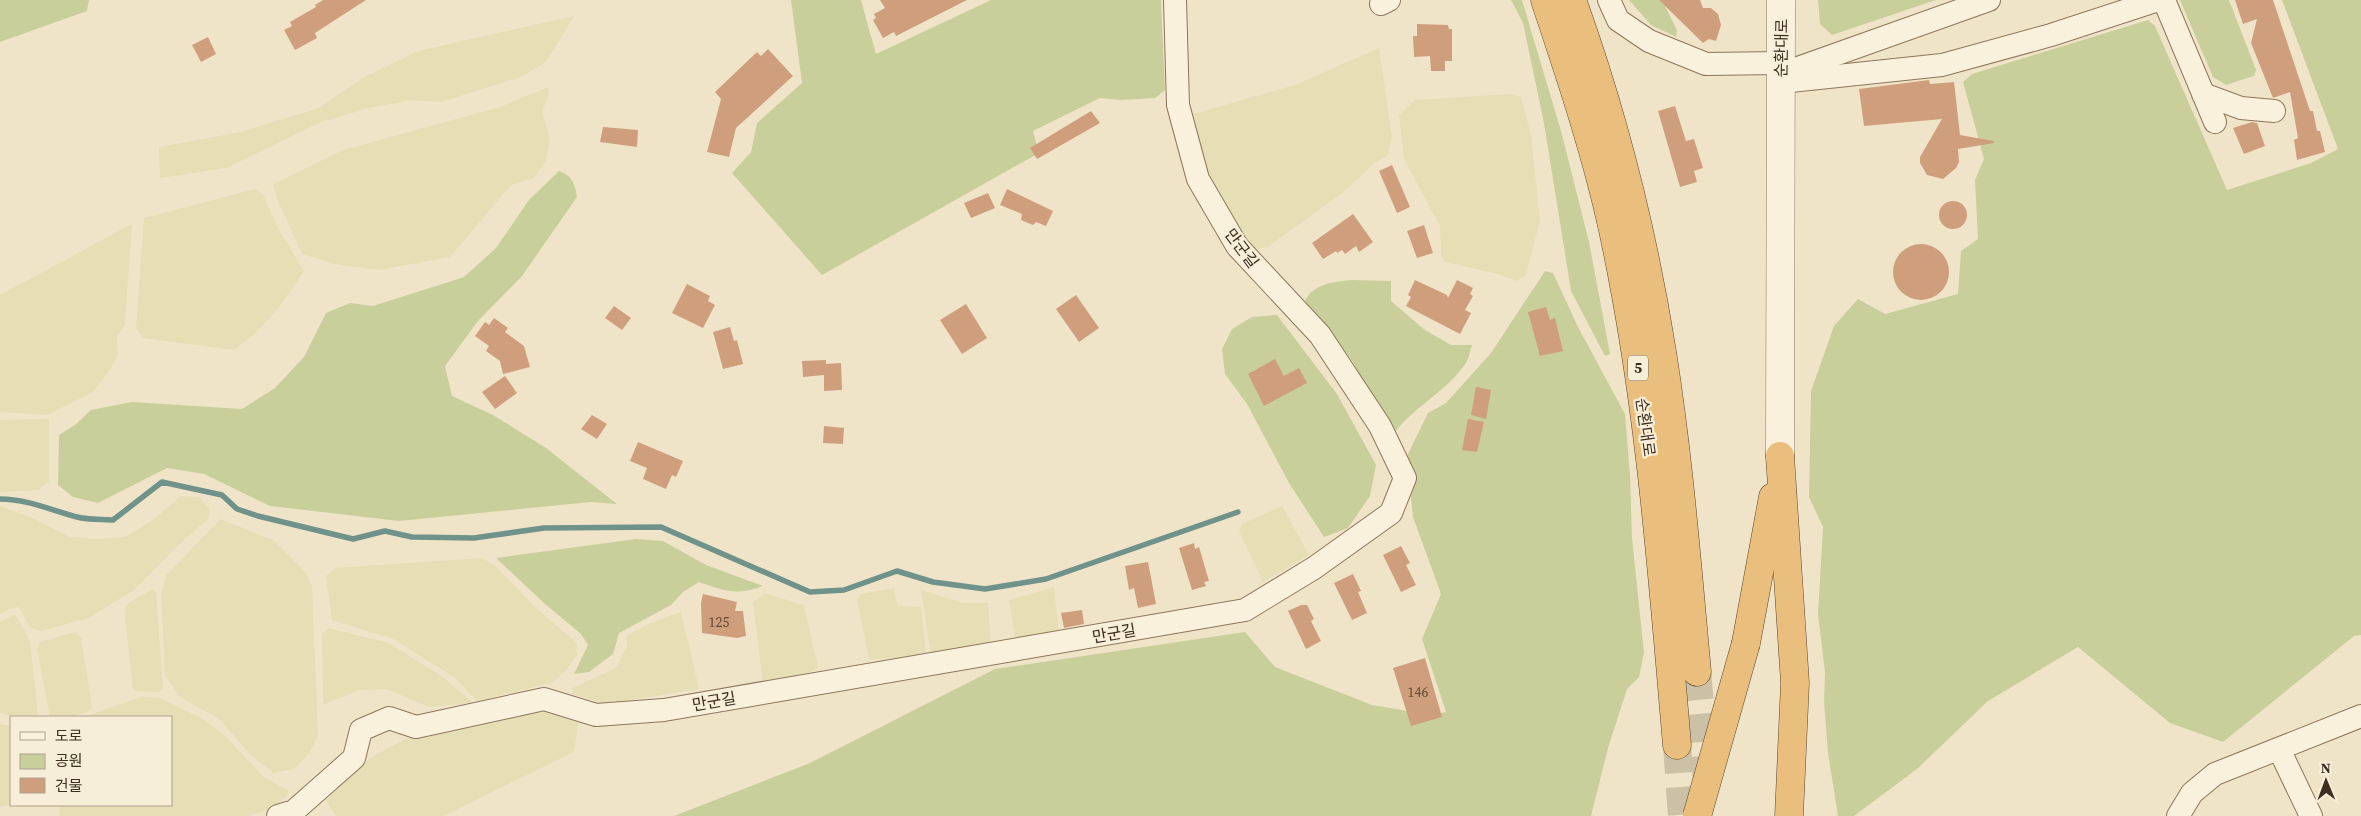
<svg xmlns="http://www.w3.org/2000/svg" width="2361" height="816" font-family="'Source Serif 4','Noto Sans KR',serif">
<rect width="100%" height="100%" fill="#f0e4c8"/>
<!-- farmland -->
<g fill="#e6deb5">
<polygon points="574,16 546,62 521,77 441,102 413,100 373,107 321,122 226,168 160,178 159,147 241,132 319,108 361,79 418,51"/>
<polygon points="1379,48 1392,137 1388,155 1375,163 1341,194 1268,247 1253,250 1208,177 1193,114 1295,85"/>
<polygon points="548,87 549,94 542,112 550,139 546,160 534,178 511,185 450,257 379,270 335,264 302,254 278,201 273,184 343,150 500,107"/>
<polygon points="1511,94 1521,97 1531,135 1540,220 1526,275 1516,281 1498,274 1445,262 1441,255 1440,226 1404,159 1399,115 1415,100"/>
<polygon points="255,189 263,195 279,230 304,271 279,307 258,331 234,350 143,338 136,328 144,218"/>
<polygon points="132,224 125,324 117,336 118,355 109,371 93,392 47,415 0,412 0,295"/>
<polygon points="49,419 49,482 38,490 0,492 0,420"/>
<polygon points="181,496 199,497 210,509 208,519 174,549 134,590 89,618 41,631 30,628 19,607 9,609 0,614 0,506 35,519 69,537 99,539 125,537 153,520"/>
<polygon points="1282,506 1309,555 1263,582 1239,531 1242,524"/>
<polygon points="220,519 273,540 305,572 312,586 318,735 310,752 294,769 273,773 249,753 218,718 181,698 165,675 161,595 166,576"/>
<polygon points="483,558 496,567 536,608 577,643 577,655 565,672 551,683 477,701 454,677 393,639 332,620 326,576 335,568"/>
<polygon points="1054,587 1059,635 1016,642 1009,600"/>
<polygon points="154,588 156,592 163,688 159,692 133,691 125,617 126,607 129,603"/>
<polygon points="894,588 897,606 921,607 926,654 917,658 869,659 857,600 861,594"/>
<polygon points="921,590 963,603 988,603 991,646 931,655"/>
<polygon points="764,593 804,605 818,668 807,674 763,684 753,602"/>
<polygon points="681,612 699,689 605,704 572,694 573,688 616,668 627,646 627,636 648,624"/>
<polygon points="15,614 30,641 38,714 36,717 16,717 0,713 0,622"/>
<polygon points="328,628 389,643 444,678 473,703 429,707 387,689 359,690 323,705 322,634"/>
<polygon points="75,632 81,638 92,707 88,712 69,717 50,717 37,648 40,642"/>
<polygon points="141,697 160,698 203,719 224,735 264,777 289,791 286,797 269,810 247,816 60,816 59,805 171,805 171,717 83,717"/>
<polygon points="540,707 578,723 574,752 443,816 338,816 334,814 326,800 369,759 405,739"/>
<polygon points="0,724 11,726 11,805 0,807"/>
</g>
<!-- green -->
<g fill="#c9cf9b">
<polygon points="0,0 89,0 87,11 0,42"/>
<polygon points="791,0 861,0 876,54 991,0 1161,0 1165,90 1155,98 1121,100 1100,98 1033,131 1039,153 822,275 732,173 751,152 757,123 802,83"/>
<polygon points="1511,0 1522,0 1561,131 1589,242 1610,354 1605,356 1571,291 1544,123 1523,23"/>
<polygon points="1629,0 1662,0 1677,30 1676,37 1651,25"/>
<polygon points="1818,0 1936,0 1832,35 1820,24"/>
<polygon points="2180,0 2229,0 2256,70 2254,76 2226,85 2213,77"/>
<polygon points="2282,0 2361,0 2361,635 2354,636 2223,742 2170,723 2078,647 1988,701 1917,769 1854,816 1838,816 1828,753 1824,702 1825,672 1818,614 1823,527 1809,497 1811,391 1834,326 1858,299 1885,314 1958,294 1961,251 1978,239 1975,180 1984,159 1963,82 1972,74 2148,20 2155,26 2227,190 2311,163 2338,149"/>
<path d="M559,171C573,176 575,184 577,197L522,276L478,321L445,366L452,396L493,415L546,448L617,504L591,502L399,521L270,506L204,474L167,468L98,503L73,497L58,485L59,435L75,425L91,410L132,402L242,409L275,388L304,357L326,313L350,303L373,306L464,277L496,248L529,200Z"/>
<polygon points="1545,271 1553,273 1578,327 1625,414 1630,475 1632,538 1644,653 1639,677 1627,689 1608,748 1591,816 674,816 810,763 995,669 1245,632 1275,667 1372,705 1431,715 1446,712 1422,639 1441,594 1413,517 1407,456 1428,413 1446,403 1491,353"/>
<path d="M1352,280L1391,281V301L1425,330L1451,345H1472C1470,351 1469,358 1466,363C1447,391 1415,406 1395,432L1380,416L1353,362L1305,301C1314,283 1334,282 1352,280Z"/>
<polygon points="1277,315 1337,394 1376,465 1370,496 1348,528 1324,537 1289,483 1247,404 1225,374 1222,349 1232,329 1252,317"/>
<path d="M636,539L663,541L706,565L763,586C736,596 725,591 699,582L683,592L671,605L619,633L613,654L589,672L574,674L588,645L581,634L544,603L496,558Z"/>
</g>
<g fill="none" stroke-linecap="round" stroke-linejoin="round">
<!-- stream -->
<path stroke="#6f938a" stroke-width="5.5" d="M0,499C27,499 51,510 77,517C88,520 102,519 113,520L162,482L222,495L237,509L258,516L353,539L385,531L412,537L474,538L544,528L661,527L810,592L844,590L897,571L933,582L985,589L1046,579L1238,512"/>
</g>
<!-- building -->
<g fill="#cf9f7d">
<polygon points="323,0 366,0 315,33 317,38 295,50 284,30 292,26 290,22 316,7 315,5"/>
<polygon points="880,0 967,0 896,36 894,32 883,38 873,20 876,18 874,14 885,8"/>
<polygon points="1659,0 1700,0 1703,8 1711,8 1718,14 1721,25 1716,41 1709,39 1703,43"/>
<polygon points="2235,0 2273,0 2310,111 2313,111 2317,131 2320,131 2325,152 2297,160 2294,140 2298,138 2290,92 2273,98 2251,43 2257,19 2243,24"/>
<polygon points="1417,24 1448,25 1449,29 1452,29 1452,61 1445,61 1445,71 1431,71 1430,56 1414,57 1413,36 1417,36"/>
<polygon points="208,37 216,54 201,62 192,45"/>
<polygon points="768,49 793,76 736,128 729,157 707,152 721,99 715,92 757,52 761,56"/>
<polygon points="1929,80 1930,84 1954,82 1960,135 1994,141 1994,143 1958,149 1959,162 1956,168 1943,179 1927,175 1920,163 1920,157 1942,119 1864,126 1859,89"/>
<polygon points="1675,106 1686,141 1694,139 1703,168 1694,171 1697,182 1680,187 1658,111"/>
<polygon points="1091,111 1100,123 1037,159 1030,148"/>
<polygon points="2252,122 2257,123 2265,146 2244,154 2233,128"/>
<polygon points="603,127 638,130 637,147 600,142"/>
<polygon points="1392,165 1410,207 1397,213 1379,171"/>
<polygon points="1007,189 1053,211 1046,226 1036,222 1033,225 1021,220 1022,214 1000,205"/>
<polygon points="988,193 995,208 971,218 964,203"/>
<circle cx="1953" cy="215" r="14"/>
<polygon points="1353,214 1373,242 1359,252 1356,246 1345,254 1342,250 1337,253 1336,251 1323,259 1312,243"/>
<polygon points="1424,225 1433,253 1417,258 1407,231"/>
<circle cx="1921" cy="272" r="28"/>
<polygon points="1415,280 1447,295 1448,298 1457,280 1473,288 1470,294 1473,296 1465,310 1471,313 1460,334 1406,306 1411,297 1408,295"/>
<polygon points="687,284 710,296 708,301 715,305 703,328 672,313"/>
<polygon points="1076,295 1099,328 1079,342 1056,309"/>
<polygon points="966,304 987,338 962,354 940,320"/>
<polygon points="614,306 631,318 622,330 605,318"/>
<polygon points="1546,307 1550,320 1555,318 1563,351 1540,356 1528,312"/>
<polygon points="494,318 508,328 505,332 524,346 530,367 503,374 500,361 486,351 489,346 475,336 485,322 489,325"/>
<polygon points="730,327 734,341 737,340 743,364 723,369 713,332"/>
<polygon points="1275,359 1284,376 1299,368 1307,383 1264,406 1248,374"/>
<polygon points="826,360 826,364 841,363 842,390 824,391 824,375 803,377 802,361"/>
<polygon points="505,376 517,393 495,409 482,392"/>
<polygon points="1476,387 1491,390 1486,419 1471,415"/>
<polygon points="592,415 607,424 597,439 581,429"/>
<polygon points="1468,419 1484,422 1477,452 1462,450"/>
<polygon points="824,426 844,428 843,444 823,443"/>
<polygon points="638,442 683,461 676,477 672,475 666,489 643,479 647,468 630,461"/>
<polygon points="1194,543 1195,549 1199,547 1209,581 1204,582 1206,586 1192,590 1179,548"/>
<polygon points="1401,546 1410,563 1406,565 1416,585 1401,592 1383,555"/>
<polygon points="1148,562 1156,604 1138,608 1134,588 1129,590 1125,566"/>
<polygon points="1353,574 1361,591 1358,592 1367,613 1352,620 1334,583"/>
<polygon points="703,594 737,602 735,611 743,611 746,636 737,638 702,633 701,603"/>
<polygon points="1301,605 1307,605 1314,619 1311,621 1321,641 1306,649 1288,611"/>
<polygon points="1082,610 1084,624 1064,628 1061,613"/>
<polygon points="1425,658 1442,717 1411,726 1393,668"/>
</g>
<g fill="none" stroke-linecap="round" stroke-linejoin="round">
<!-- trunk-tunnel -->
<g stroke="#ccc0a6" stroke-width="28" stroke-dasharray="28 14" stroke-linecap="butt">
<polyline points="1697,672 1707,780"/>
<polyline points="1677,745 1682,816"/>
</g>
<!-- minor casing -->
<g stroke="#8d765c" stroke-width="24">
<g id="minor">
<polyline points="1609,0 1618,20 1649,41 1706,64 1781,63"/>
<polyline points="1381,4 1389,0"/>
<polyline points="1781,74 1989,0"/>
<polyline points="1781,82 1942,65 2051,35 2158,0 2166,5 2215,122"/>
<polyline points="2203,94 2241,108 2274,111"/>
<polyline points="2279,749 2311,816"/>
<polyline points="278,816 294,811 354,758 361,730 389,718 416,727 544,699 596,715 664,710 1245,610 1314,568 1391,513 1405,478 1380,426 1320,335 1237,246 1198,179 1178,105 1175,0"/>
<polyline points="2178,816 2192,793 2215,774 2361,716"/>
</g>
</g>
<!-- tertiary casing -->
<g stroke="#8d765c" stroke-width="29">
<polyline id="tertiary" points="1780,456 1781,0"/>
</g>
<!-- trunk casing -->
<g stroke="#5b4430" stroke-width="29">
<g id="trunk">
<path d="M1545,0C1570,75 1596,152 1613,230C1650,401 1662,572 1677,745"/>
<path d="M1572,0C1613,114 1643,232 1662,352C1679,458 1687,565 1697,672"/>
<polyline points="1780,456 1795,683 1789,816"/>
<polyline points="1746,643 1773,497"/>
</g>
</g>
<!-- minor -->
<use href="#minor" stroke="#faf1dc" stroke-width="22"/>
<!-- tertiary -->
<use href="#tertiary" stroke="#faf1dc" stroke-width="28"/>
<!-- trunk -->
<use href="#trunk" stroke="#eabe7c" stroke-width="28"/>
<!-- trunk-bridge casing -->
<g stroke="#5b4430" stroke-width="29" stroke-linecap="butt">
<polyline id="trunk-bridge" points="1697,816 1746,643"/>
</g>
<!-- trunk-bridge -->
<use href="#trunk-bridge" stroke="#eabe7c" stroke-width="28"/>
</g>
<g text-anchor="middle" stroke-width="4.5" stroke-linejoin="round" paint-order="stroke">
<!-- number labels -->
<g font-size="14" fill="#624a37">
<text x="719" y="627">125</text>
<text x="1418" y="697">146</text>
</g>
<!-- shield labels -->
<rect fill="#f7eed8" stroke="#756857" stroke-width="1" x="1628" y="355.5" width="20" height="25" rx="4"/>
<g font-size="15" font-weight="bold" fill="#3d2e20">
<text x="1638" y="373">5</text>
</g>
<!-- street labels -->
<g font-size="16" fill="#3d2e20" stroke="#f7eed8">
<text transform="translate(1781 48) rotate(-89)" y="6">순환대로</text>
<text transform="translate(1242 248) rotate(53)" y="6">만군길</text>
<text transform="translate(1646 427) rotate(82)" y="6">순환대로</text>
<text transform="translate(1114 633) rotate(-10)" y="6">만군길</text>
<text transform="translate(714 701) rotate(-10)" y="6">만군길</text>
</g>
</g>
<!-- legend -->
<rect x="10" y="716" width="162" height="90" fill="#f7eed8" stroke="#ada18e"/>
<rect x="20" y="732" width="25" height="8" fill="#faf1dc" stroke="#ada18e"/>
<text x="55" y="741" font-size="15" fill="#3d2e20">도로</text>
<rect x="20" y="754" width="25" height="15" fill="#c9cf9b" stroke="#ada18e"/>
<text x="55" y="766" font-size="15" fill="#3d2e20">공원</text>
<rect x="20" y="778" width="25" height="15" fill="#cf9f7d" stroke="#ada18e"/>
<text x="55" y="791" font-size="15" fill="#3d2e20">건물</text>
<!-- north arrow -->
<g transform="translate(2326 781) rotate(359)" stroke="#f7eed8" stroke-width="4" paint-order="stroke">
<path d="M0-4L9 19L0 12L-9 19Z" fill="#3d2e20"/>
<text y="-8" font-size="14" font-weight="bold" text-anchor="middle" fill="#3d2e20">N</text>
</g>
</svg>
